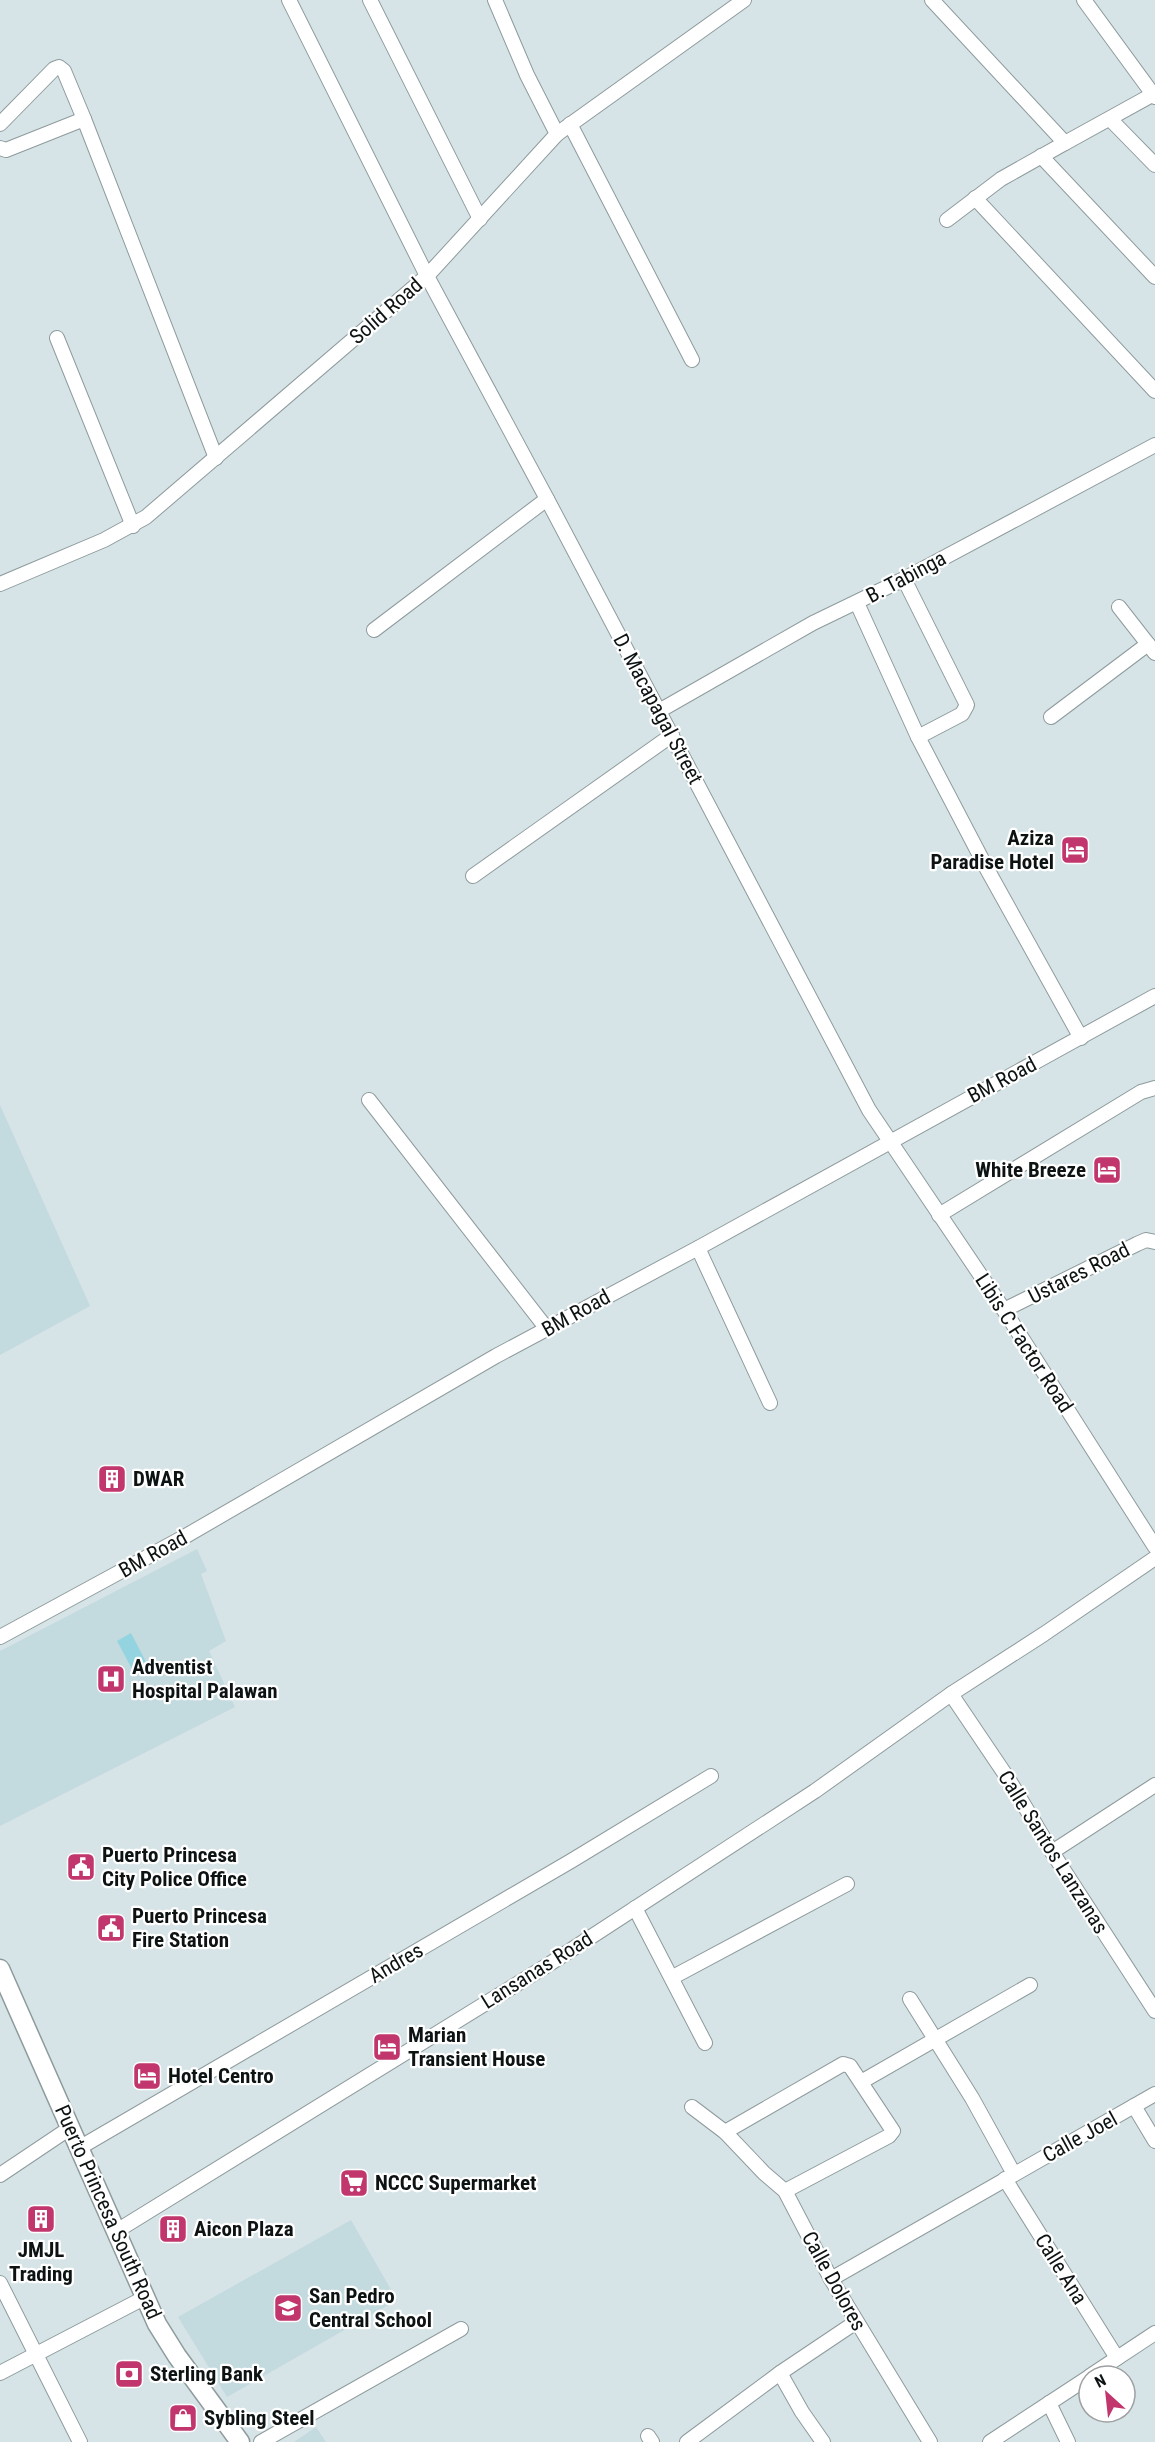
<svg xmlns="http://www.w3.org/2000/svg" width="1155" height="2442" font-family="'Roboto Condensed',sans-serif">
<rect width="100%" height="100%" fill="#d7e4e7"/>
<!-- built -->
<g fill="#c3dadf">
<polygon points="0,1105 90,1306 0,1355"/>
<polygon points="197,1549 207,1571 201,1574 226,1641 209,1651 235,1707 0,1826 0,1651"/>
<polygon points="351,2220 397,2300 227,2397 178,2317"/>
<polygon points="316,2427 326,2442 294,2442"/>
</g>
<!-- green -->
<polygon fill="#94d4e1" points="131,1633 146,1662 132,1669 117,1641"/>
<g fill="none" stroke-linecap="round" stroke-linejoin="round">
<!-- minor casing -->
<g stroke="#8e9b9d" stroke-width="16">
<g id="minor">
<polyline points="289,0 427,276 547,499 869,1110 1004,1310 1155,1547"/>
<polyline points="370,0 480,219"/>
<polyline points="495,0 527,75 557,134"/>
<polyline points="932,0 1065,143 1152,95"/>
<polyline points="1084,0 1155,97"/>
<polyline points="1110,119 1155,165"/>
<polyline points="0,124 54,69 59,67 64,71 84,119"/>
<polyline points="570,124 692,360"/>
<polyline points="0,148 6,150 84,119 216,458"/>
<polyline points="1041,156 1155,277"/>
<polyline points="975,198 1155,391"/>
<polyline points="947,220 1001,179 1065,143"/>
<polyline points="57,338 133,526"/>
<polyline points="904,579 967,705 962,714 918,737"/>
<polyline points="0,584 104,540 146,517 427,276 557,134 744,0"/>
<polyline points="857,603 918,737 987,869 1081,1038"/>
<polyline points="1119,607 1155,653"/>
<polyline points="374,630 547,499"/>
<polyline points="659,711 813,623 904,579 1155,445"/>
<polyline points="1051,717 1148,644"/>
<polyline points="473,876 672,735"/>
<polyline points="369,1100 547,1329"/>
<polyline points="939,1215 1141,1092 1155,1088"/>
<polyline points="698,1248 770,1403"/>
<polyline points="1004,1310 1137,1244 1146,1240 1155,1242"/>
<polyline points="0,1637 184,1537 496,1356 698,1248 1155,996"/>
<polyline points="951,1694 1009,1780 1052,1852 1155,2011"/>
<polyline points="1052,1852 1155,1785"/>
<polyline points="635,1908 705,2043"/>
<polyline points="673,1977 847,1884"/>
<polyline points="910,1999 972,2098 1014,2174"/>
<polyline points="861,2082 1030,1985"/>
<polyline points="1134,2106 1155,2141"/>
<polyline points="692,2107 725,2132 764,2173 785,2191 831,2279 930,2442"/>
<polyline points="725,2132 843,2064 850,2066 893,2131 889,2136 785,2191"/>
<polyline points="79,2148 571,1861 711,1776"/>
<polyline points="0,2175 70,2128"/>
<polyline points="1005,2179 1117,2358"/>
<polyline points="115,2232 551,1963 815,1791 951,1694 1044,1634 1155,1558"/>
<polyline points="831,2279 1155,2094"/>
<polyline points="0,2283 80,2442"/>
<polyline points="0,2373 144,2298"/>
<polyline points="780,2373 802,2412 823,2442"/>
<polyline points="1090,2376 1155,2333"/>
<polyline points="1049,2403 1068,2442"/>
<polyline points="648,2436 652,2442"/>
<polyline points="261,2442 461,2329"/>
<polyline points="687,2442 780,2373 856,2322"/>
<polyline points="990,2442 1089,2377"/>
</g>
</g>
<!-- major casing -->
<g stroke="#8e9b9d" stroke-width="21">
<polyline id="major" points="0,1969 157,2324 177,2356 240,2442"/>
</g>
<!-- minor -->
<use href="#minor" stroke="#fff" stroke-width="14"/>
<!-- major -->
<use href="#major" stroke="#fff" stroke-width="18"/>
</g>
<!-- icons -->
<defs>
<g id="hotel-square" transform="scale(1.5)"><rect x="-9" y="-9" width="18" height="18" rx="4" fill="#c1366d" stroke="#fff"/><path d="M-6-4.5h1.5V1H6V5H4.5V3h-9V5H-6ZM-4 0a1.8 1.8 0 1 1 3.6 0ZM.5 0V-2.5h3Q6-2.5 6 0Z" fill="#fff"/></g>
<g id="building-square" transform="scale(1.5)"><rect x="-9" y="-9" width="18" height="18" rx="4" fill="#c1366d" stroke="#fff"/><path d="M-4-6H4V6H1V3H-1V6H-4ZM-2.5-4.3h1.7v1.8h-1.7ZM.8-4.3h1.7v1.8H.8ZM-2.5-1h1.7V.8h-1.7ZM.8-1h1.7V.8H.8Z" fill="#fff"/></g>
<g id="hospital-square" transform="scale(1.5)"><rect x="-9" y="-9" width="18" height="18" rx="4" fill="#c1366d" stroke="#fff"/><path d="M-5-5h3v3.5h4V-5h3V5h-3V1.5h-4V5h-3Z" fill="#fff"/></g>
<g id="civic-square" transform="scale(1.5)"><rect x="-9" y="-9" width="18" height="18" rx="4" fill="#c1366d" stroke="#fff"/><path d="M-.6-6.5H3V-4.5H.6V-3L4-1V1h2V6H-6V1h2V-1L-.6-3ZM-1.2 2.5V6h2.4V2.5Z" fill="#fff"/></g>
<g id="supermarket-square" transform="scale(1.5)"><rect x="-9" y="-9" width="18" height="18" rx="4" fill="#c1366d" stroke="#fff"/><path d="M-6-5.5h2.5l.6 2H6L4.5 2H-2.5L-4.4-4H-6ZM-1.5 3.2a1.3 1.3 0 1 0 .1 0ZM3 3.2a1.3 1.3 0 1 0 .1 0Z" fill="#fff"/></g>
<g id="school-square" transform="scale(1.5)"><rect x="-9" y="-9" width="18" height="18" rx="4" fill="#c1366d" stroke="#fff"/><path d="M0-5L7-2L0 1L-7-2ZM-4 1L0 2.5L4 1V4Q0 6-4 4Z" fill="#fff"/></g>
<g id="bank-square" transform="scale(1.5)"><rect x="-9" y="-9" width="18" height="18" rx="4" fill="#c1366d" stroke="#fff"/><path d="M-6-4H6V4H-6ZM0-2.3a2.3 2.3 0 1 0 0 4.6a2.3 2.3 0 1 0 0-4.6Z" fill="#fff"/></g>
<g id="shop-square" transform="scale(1.5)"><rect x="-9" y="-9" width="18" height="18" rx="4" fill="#c1366d" stroke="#fff"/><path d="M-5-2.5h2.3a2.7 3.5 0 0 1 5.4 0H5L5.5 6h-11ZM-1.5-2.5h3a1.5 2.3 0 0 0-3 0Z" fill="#fff"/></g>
</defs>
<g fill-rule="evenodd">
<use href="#hotel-square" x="1075" y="850"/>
<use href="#hotel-square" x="1107" y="1170"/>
<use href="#building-square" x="112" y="1479"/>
<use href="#hospital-square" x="111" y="1679"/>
<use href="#civic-square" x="81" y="1867"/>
<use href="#civic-square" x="111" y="1928"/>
<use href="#hotel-square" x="387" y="2047"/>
<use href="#hotel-square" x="147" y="2076"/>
<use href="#supermarket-square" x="354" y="2183"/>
<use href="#building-square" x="41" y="2219"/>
<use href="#building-square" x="173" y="2229"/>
<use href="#school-square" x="288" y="2308"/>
<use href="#bank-square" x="129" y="2374"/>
<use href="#shop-square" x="183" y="2418"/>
</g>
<g text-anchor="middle" stroke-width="4.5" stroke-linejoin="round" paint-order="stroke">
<!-- street labels -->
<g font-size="21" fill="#0d1213" stroke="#fff">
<text transform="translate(386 311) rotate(-41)" y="7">Solid Road</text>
<text transform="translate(906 577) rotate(-28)" y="7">B. Tabinga</text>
<text transform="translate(658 709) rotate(62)" y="7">D. Macapagal Street</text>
<text transform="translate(1002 1080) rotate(-28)" y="7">BM Road</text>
<text transform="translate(1079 1273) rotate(-27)" y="7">Ustares Road</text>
<text transform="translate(576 1313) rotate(-29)" y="7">BM Road</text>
<text transform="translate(1024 1343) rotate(57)" y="7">Libis C Factor Road</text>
<text transform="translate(153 1554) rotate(-29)" y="7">BM Road</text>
<text transform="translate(1053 1852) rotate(58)" y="7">Calle Santos Lanzanas</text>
<text transform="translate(396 1963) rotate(-30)" y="7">Andres</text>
<text transform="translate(537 1970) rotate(-32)" y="7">Lansanas Road</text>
<text transform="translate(1080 2137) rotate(-29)" y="7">Calle Joel</text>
<text transform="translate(108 2212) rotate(66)" y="7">Puerto Princesa South Road</text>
<text transform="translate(1061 2269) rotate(58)" y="7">Calle Ana</text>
<text transform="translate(834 2281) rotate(61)" y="7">Calle Dolores</text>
</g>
<!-- poi labels -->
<g font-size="21" font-weight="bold" fill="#0d1213" stroke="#fff" text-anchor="start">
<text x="1054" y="845" text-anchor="end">Aziza<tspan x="1054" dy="24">Paradise Hotel</tspan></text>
<text x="1086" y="1177" text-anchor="end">White Breeze</text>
<text x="133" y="1486">DWAR</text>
<text x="132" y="1674">Adventist<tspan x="132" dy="24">Hospital Palawan</tspan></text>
<text x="102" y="1862">Puerto Princesa<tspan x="102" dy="24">City Police Office</tspan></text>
<text x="132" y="1923">Puerto Princesa<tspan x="132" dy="24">Fire Station</tspan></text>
<text x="408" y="2042">Marian<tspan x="408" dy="24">Transient House</tspan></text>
<text x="168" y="2083">Hotel Centro</text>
<text x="375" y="2190">NCCC Supermarket</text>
<text x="194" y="2236">Aicon Plaza</text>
<text x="41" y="2257" text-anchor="middle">JMJL<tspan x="41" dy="24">Trading</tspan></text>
<text x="309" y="2303">San Pedro<tspan x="309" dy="24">Central School</tspan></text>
<text x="150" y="2381">Sterling Bank</text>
<text x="204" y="2425">Sybling Steel</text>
</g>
</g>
<!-- north arrow -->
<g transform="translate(1107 2394) rotate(333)"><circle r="28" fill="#ffffff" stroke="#9ea0a1" stroke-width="1.5"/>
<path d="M0-4.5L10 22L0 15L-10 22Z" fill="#c1366d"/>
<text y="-9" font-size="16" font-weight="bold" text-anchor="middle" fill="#0d1213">N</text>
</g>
</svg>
